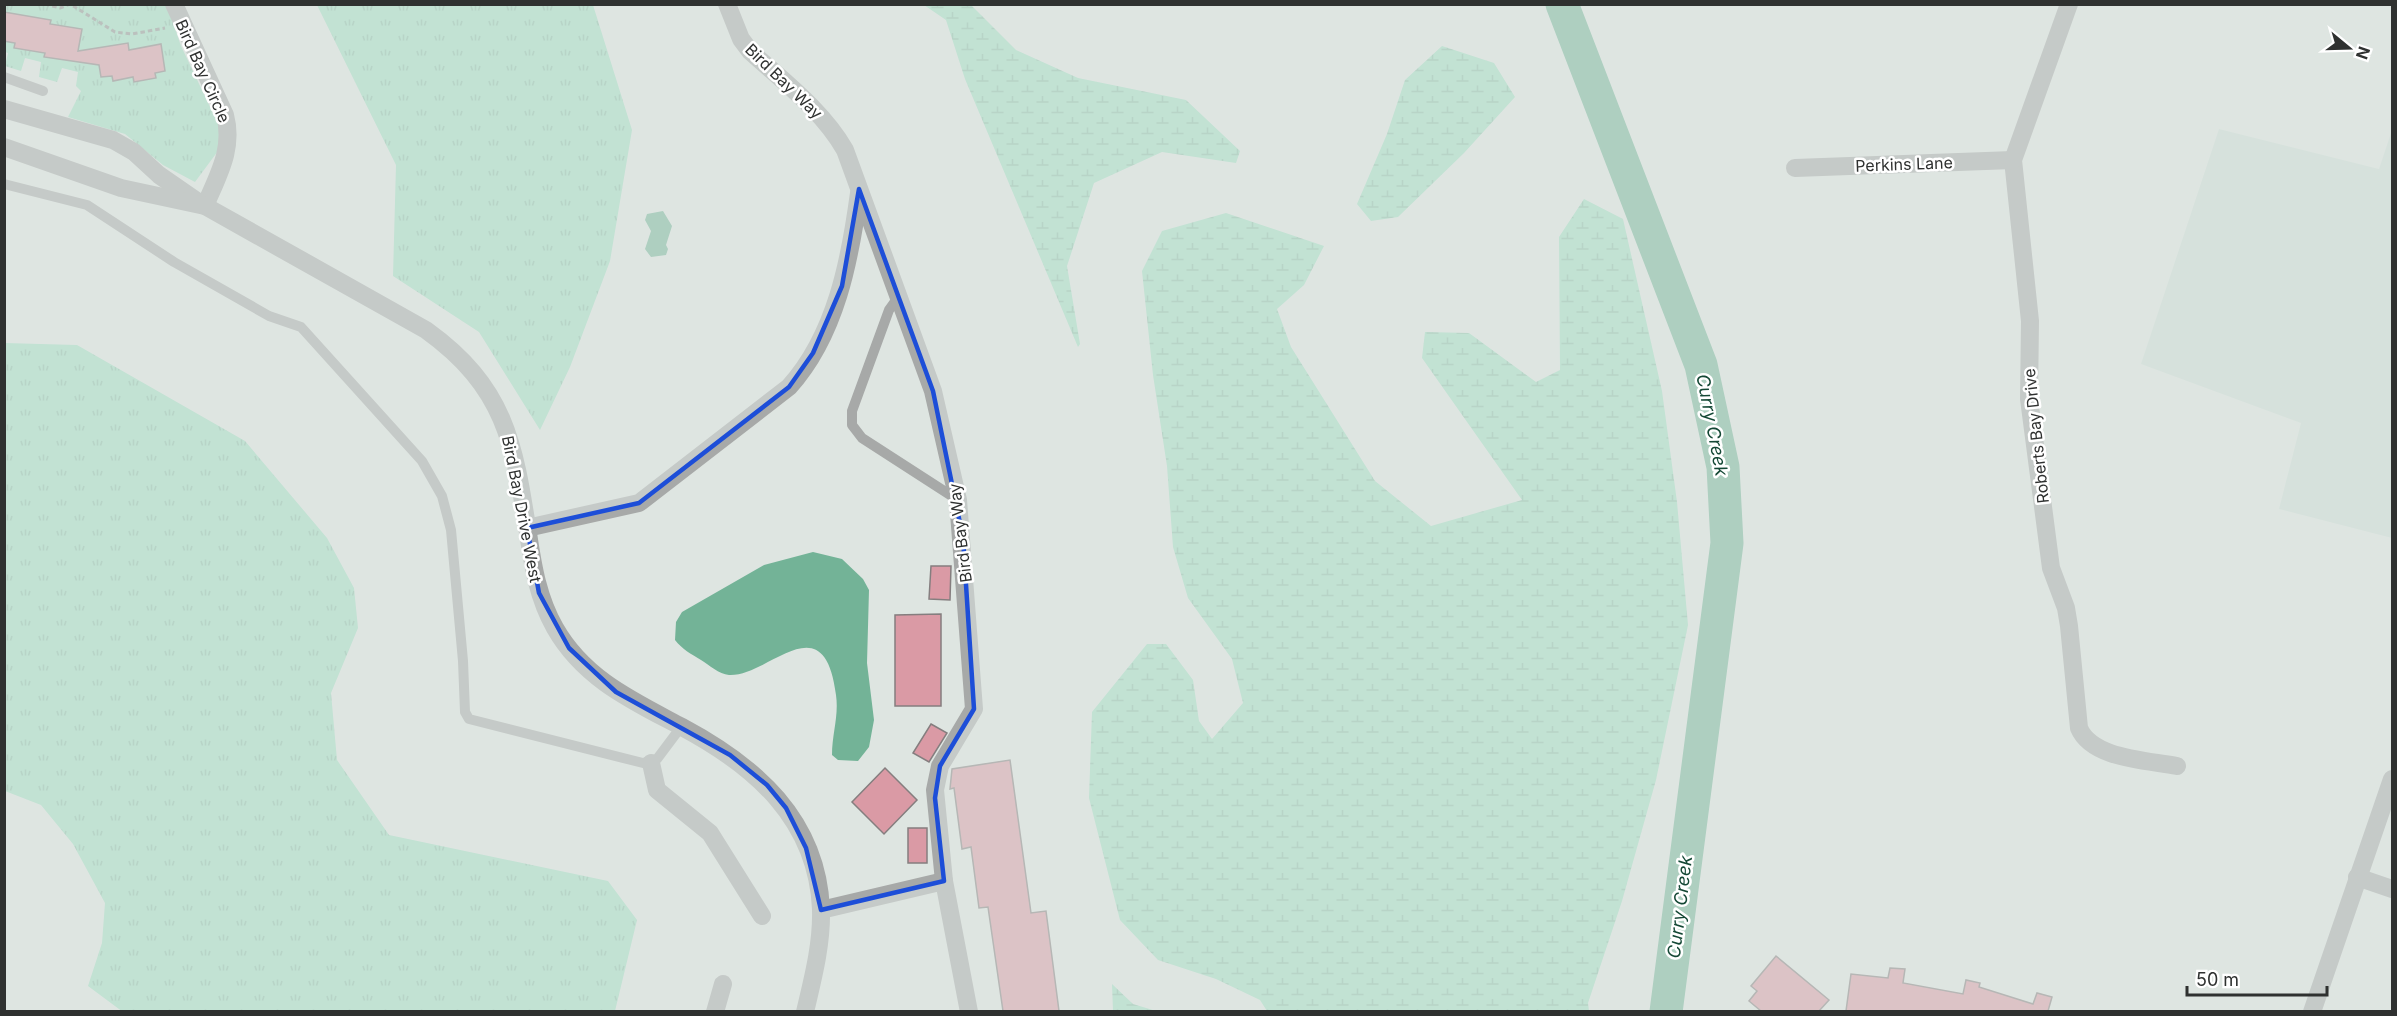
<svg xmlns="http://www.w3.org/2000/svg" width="2397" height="1016" font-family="Inter,sans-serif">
<defs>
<pattern id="grass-tufts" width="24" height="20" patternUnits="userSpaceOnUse" patternTransform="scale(1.5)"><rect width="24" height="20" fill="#9fddc1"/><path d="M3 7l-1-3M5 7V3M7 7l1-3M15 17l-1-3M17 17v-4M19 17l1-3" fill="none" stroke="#89bea6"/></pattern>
<pattern id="wetland-marsh" width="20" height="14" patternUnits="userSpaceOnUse" patternTransform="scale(1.5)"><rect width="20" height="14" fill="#9fddc1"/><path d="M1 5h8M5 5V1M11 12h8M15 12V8" fill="none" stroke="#89bea6"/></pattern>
</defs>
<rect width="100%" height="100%" fill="#dee5e1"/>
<!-- built -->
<polygon fill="#cddcd5" points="2219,129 2379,169 2392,130 2392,538 2279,509 2301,423 2141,364"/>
<!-- grass -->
<g fill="url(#grass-tufts)">
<polygon points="5,5 167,5 181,46 221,130 218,151 195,182 163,165 125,134 68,117 81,91 76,86 78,72 62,68 57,82 39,77 41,62 25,58 21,71 5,66 8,53 5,52"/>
<polygon points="317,5 593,5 632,130 610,261 570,367 540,430 479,332 393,276 396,165"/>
<polygon points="4,343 77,345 245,441 327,538 354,588 358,628 331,693 337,760 389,835 608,881 637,920 615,1011 123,1012 88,986 102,943 105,903 73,844 41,805 5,791"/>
</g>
<!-- wetland -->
<g fill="url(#wetland-marsh)">
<polygon points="924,5 971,5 1016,50 1078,78 1186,100 1240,151 1236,163 1162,152 1094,183 1067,266 1080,344 1078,347 965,79 946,20"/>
<polygon points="1442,46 1494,63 1515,97 1464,153 1398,217 1371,221 1357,204 1387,134 1405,80"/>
<polygon points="1584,199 1623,219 1662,391 1677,502 1688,625 1656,780 1622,901 1588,1003 1589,1011 1267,1011 1260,1000 1216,979 1158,960 1120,920 1089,798 1092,712 1147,644 1166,644 1193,680 1199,721 1212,739 1243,703 1232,659 1188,598 1173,547 1167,466 1153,375 1142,271 1162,231 1226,213 1324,246 1304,285 1277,309 1291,347 1375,481 1431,526 1522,500 1422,358 1425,332 1469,333 1536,382 1560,370 1559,237"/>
<polygon points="1112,984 1133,1004 1156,1011 1113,1011"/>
</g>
<!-- water -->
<g fill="#73b397">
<polygon points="663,211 672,226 666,245 668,249 666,255 651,257 645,249 651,231 645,220 647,214"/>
<path d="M813,552L842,559L863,579L869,590L867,663L874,720L869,747L858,761L838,760L832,755C832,734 839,716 836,695C824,601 769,677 729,675C719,674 709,665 701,660C691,654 682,649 675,640L676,622L682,612L764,565Z"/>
</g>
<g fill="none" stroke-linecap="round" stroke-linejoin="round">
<!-- river -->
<polyline stroke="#73b397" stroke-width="33" points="1562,4 1701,365 1723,467 1727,543 1666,1012"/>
</g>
<!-- building -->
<g fill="#da9aa5" stroke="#857e7f" stroke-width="1.5">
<polygon points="4,12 51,20 50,24 82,29 78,51 128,43 129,50 161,44 165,71 155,73 156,78 134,82 133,77 113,81 112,76 101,77 99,65 44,57 45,53 14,48 15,43 4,41"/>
<polygon points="931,566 951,566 950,600 929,599"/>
<polygon points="941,614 941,706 895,706 895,615"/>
<polygon points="931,724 947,733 929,762 913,753"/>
<polygon points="1010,760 1031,913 1046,911 1059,1011 1003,1011 988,907 979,908 971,847 962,849 954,788 950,789 952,769"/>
<polygon points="885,768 917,800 884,834 852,802"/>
<rect x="908" y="828" width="19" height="35"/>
<polygon points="1776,956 1829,1000 1819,1011 1761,1011 1749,1001 1757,991 1751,986"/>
<polygon points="1890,968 1905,969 1903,983 1963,994 1966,980 1980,983 1979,987 2033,1004 2037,993 2052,997 2048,1011 1846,1011 1851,974 1888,978"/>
</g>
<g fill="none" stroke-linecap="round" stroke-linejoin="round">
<!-- path -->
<polyline stroke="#919593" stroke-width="3" stroke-dasharray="4.5 3" stroke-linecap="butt" points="45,4 60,8 70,4 115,32 132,34 165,28"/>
<!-- service -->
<g stroke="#a7a9a8" stroke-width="10">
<polyline points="4,77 43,91"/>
<polyline points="4,184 87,205 174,262 269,316 301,327 422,461 442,496 451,530 463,661 465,712 469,719 643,763 657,759 681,727"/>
<polyline points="899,296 889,310 852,411 852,425 862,438 958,500"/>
</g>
<!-- minor -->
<g stroke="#a7a9a8" stroke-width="18">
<path d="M174,4L225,115C234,149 218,175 205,206"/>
<path d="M727,4L741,39L750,51C784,82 822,110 845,150L933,391L958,500L974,709L940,766L935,790L944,881L969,1012"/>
<path d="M2069,4L2013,160L2030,321L2029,399L2051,568L2066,608L2069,626L2079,728C2092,759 2147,760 2177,766"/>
<polyline points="4,109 113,140 134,152 159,175 198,202"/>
<path d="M4,147L121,188L205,206L426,330C505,387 514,442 528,533C533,567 538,598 555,628C584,679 633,701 682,727C755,766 817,819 821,909C822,944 813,978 805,1012"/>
<polyline points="1795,168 2013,160"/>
<path d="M527,528L639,503L789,387C836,335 850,260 859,193"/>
<polyline points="651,763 657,790 710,833 762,916"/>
<polyline points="2357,877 2392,889"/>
<polyline points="821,910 944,881"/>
<polyline points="715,1012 723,984"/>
</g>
<!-- tertiary -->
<polyline stroke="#a7a9a8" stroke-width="18" points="2312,1012 2392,779"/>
</g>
<!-- marked area -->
<path d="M0 0H2397V1016H0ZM859,189L933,391L963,538L974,709L940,766L935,798L944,881L821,910L806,848L786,808L767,785L730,755L616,692L569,648L539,593L527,528L639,503L789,387L813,353L842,286Z" fill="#dee5e1" fill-opacity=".55" fill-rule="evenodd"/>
<path fill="none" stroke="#1d4ed8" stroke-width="4.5" stroke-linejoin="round" d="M859,189L933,391L963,538L974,709L940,766L935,798L944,881L821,910L806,848L786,808L767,785L730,755L616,692L569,648L539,593L527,528L639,503L789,387L813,353L842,286Z"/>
<g text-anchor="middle" stroke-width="5" stroke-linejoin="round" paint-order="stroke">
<!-- street labels -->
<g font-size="16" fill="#2f3130" stroke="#fff">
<text transform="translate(203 71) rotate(66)" y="6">Bird Bay Circle</text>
<text transform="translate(784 81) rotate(44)" y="6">Bird Bay Way</text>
<text transform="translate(1904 164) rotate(-2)" y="6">Perkins Lane</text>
<text transform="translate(2036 436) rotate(-96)" y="6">Roberts Bay Drive</text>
<text transform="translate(522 509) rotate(79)" y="6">Bird Bay Drive West</text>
<text transform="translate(960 533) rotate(-97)" y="6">Bird Bay Way</text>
</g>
<!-- water labels -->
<g font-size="18" font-style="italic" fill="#144835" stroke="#fff">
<text transform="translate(1712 425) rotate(79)" y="6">Curry Creek</text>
<text transform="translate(1680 907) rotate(-83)" y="6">Curry Creek</text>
</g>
</g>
<!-- border -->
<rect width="2397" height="1016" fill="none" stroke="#2f3130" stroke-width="12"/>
<!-- north arrow -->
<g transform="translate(2349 48) rotate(109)" stroke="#ffffff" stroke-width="4.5" paint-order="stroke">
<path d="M0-4.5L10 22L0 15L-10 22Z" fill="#2f3130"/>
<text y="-9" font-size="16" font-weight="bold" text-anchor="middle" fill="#2f3130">N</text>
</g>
<!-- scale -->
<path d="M2187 986v9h140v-9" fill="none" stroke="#2f3130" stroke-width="3"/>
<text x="2196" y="986" font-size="18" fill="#2f3130" stroke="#ffffff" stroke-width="4.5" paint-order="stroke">50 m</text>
</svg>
